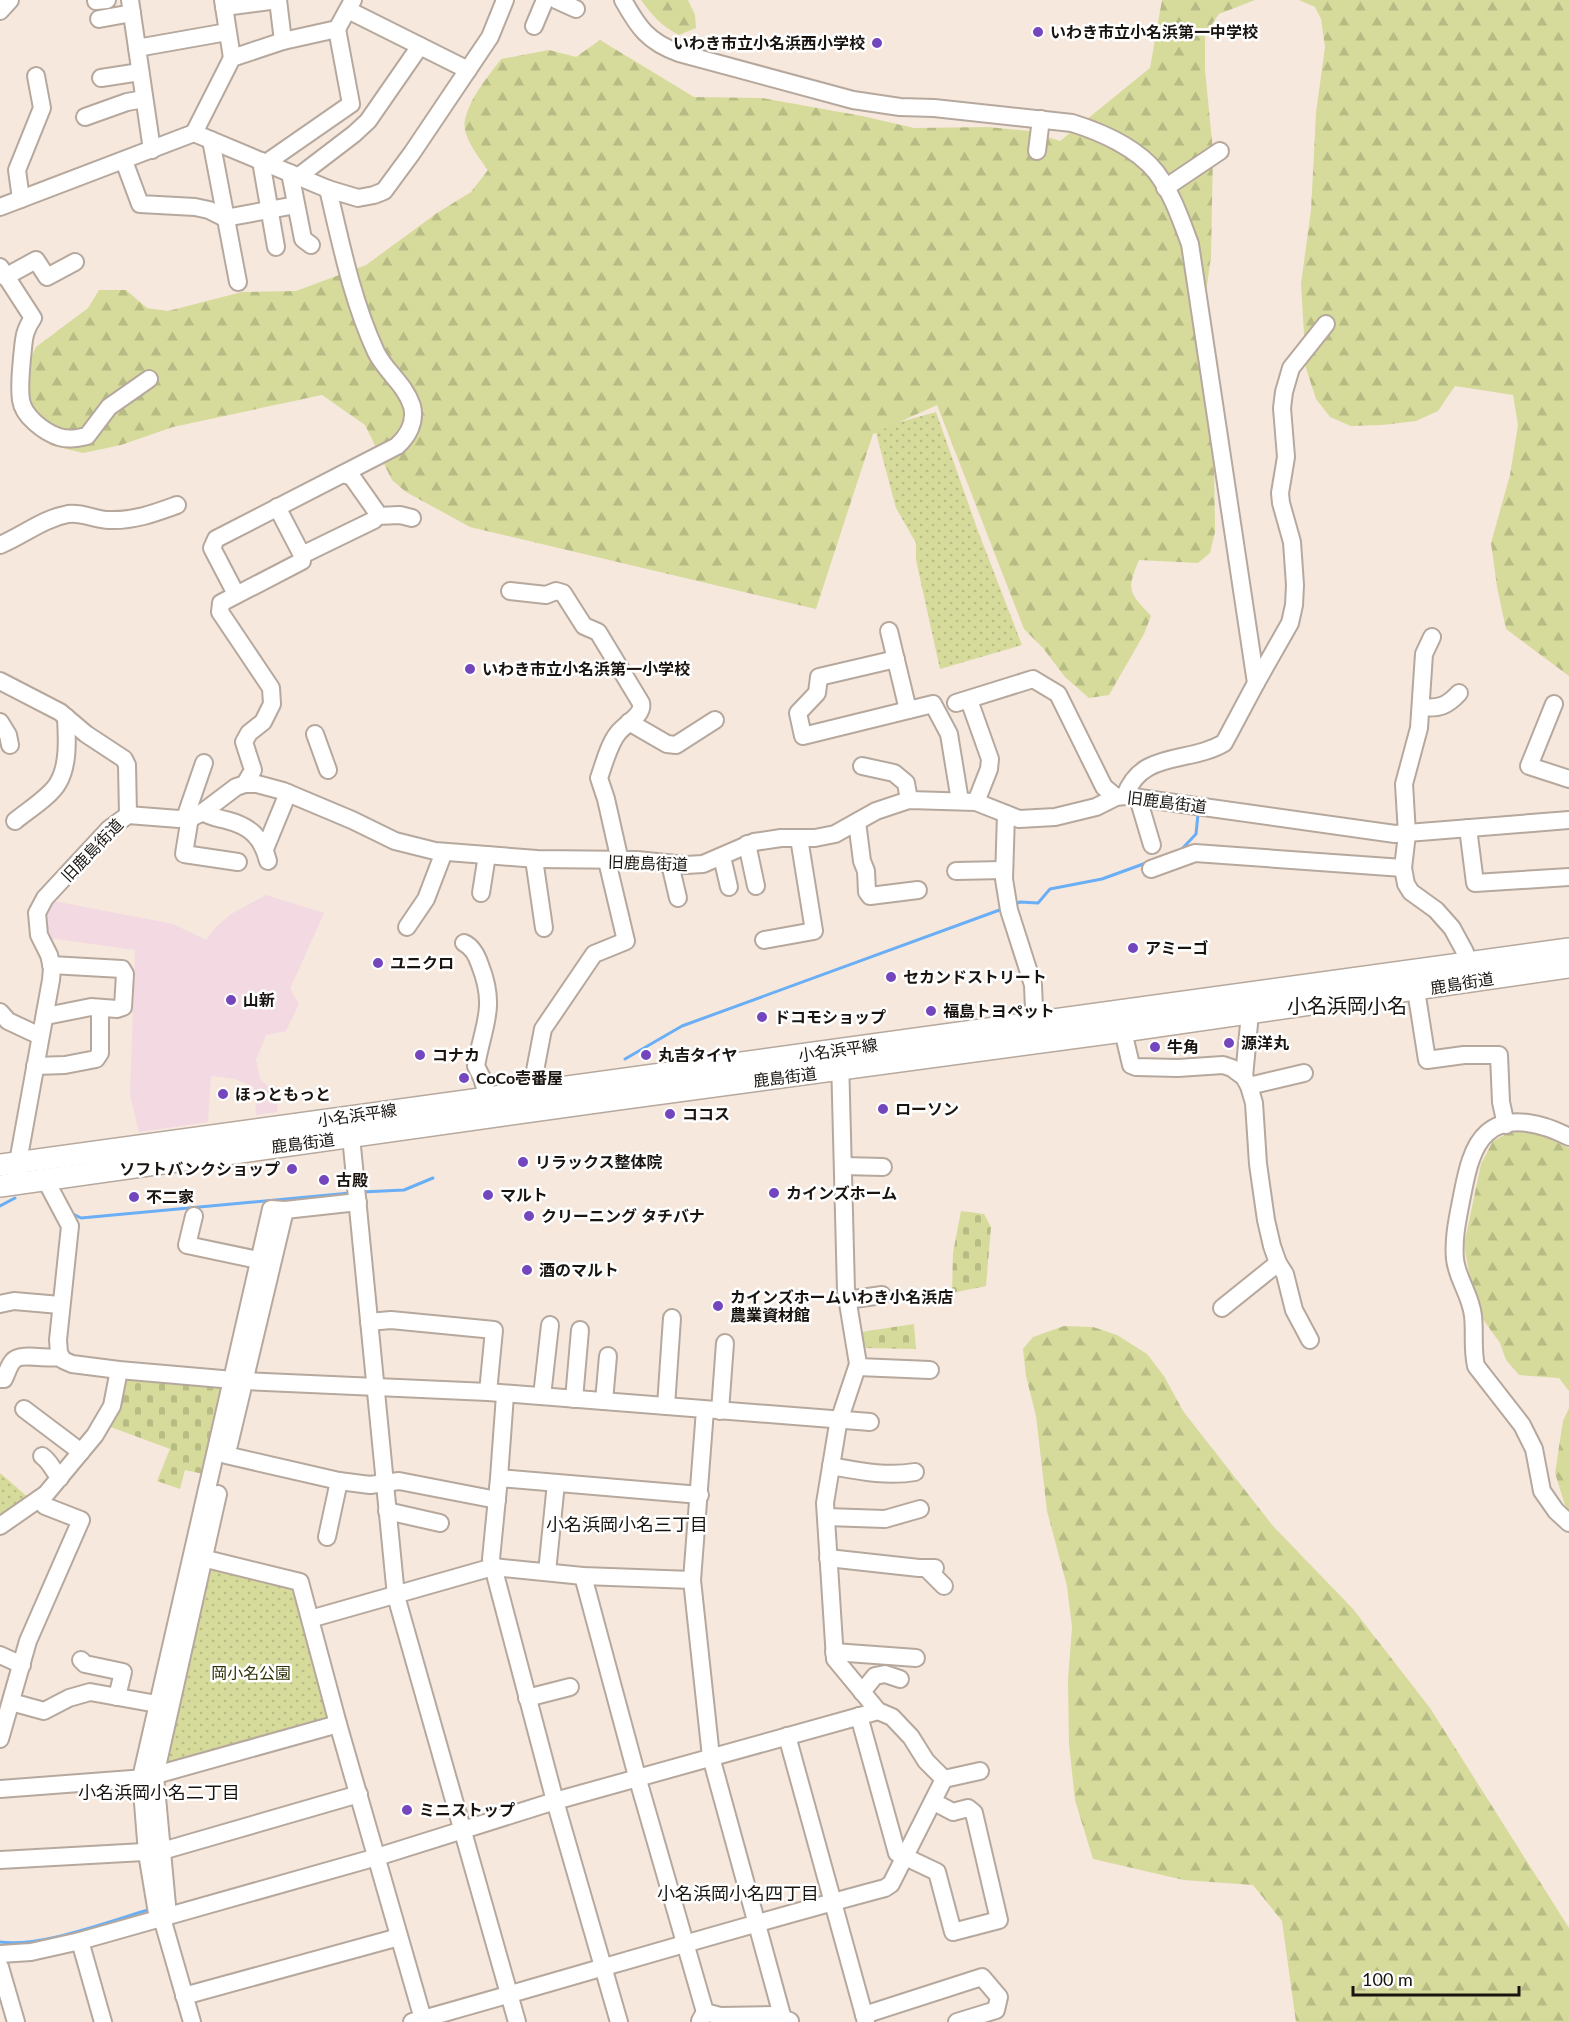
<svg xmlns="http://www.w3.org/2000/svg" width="1569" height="2022" font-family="Lato,'Noto Sans JP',sans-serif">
<defs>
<pattern id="grass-dots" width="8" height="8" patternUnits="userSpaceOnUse" patternTransform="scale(1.5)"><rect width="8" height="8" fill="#d6db9b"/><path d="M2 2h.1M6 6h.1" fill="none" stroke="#b7bb84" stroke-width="1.8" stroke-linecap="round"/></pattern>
<pattern id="forest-firs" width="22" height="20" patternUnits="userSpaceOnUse" patternTransform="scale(1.5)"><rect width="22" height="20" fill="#d6db9b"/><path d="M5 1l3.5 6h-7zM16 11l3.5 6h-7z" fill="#b7bb84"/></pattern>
<pattern id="cemetery-stones" width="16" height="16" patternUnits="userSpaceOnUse" patternTransform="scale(1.5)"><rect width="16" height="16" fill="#d6db9b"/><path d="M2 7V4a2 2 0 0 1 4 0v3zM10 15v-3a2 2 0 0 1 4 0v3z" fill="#b7bb84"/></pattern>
</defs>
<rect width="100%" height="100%" fill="#f6e8dd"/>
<!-- commercial -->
<polygon fill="#f3d9e2" points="266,895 324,913 290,989 299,1004 286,1031 266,1035 256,1060 260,1079 272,1090 278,1100 277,1112 256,1115 254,1087 234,1079 211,1076 208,1122 139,1132 130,1095 135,950 48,938 45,919 54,901 173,924 206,940 217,926 231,914"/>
<!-- grass -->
<g fill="url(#grass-dots)">
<polygon points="936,412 978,531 1022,645 940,669 916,560 916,543 896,508 875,429"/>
<polygon points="0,1473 30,1499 0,1522"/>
<polygon points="204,1559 300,1582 338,1724 155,1776"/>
</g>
<!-- forest -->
<g fill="url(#forest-firs)">
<path d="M641,0H688L695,15L696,28L679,35C662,27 652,15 641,0Z"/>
<path d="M1162,0H1255L1219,14L1205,34V70L1213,151L1211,256L1206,293L1213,380L1215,532L1210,553L1198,563L1139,560C1126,591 1129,592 1151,616L1144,634L1109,695L1089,698L1065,677L1043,648L1024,629L937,405L873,434L816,609L470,527L406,492L392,480L365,425L322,395L173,427L121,445L83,453L50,445L25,396L26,368L36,347L88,308L99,290H126L147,308L168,311L242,292L296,291L366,265L437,213L471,192L488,170C479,158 461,135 465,120C470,97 488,77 501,59L549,50L576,57L600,40L694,97L762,98L862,116L914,128L988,127L1029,131L1060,141L1150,68Z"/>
<polygon points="1299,0 1569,0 1569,676 1506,629 1497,587 1491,543 1510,475 1518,425 1513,395 1455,386 1438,411 1416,421 1382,425 1351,426 1330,417 1316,399 1306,368 1301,284 1311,210 1316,113 1325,47 1321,19 1315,7"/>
<polygon points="1530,1130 1569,1148 1569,1391 1559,1378 1519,1375 1506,1360 1500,1343 1482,1318 1472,1289 1464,1245 1481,1164 1493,1141 1508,1133"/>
<polygon points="1064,1326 1093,1327 1117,1335 1147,1354 1164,1376 1183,1411 1273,1526 1353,1609 1430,1708 1569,1928 1569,2022 1296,2022 1282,1921 1253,1885 1184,1880 1093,1859 1075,1800 1069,1744 1068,1680 1072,1627 1067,1586 1047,1511 1036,1416 1026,1376 1023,1349 1033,1337"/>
<polygon points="1569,1408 1569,1518 1555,1473 1563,1421"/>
</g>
<!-- cemetery -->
<g fill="url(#cemetery-stones)">
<polygon points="961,1211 984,1214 991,1227 986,1286 952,1293 953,1253"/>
<polygon points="914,1324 916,1349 863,1348 861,1332"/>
<polygon points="123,1375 225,1381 208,1475 185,1470 180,1489 157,1481 170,1449 108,1426"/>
</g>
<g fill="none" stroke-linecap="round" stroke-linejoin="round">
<!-- stream -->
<g stroke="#6aaef5" stroke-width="3">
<polyline points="1180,851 1196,834 1198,814"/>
<polyline points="1013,905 1020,902 1038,903 1050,889 1102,879 1146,863"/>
<polyline points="625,1059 682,1026 1005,908"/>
<polyline points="362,1192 404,1190 433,1178"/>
<polyline points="0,1206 15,1198"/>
<polyline points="71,1213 81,1218 350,1193"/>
<path d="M0,1942C40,1948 110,1921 151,1909"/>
</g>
<!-- minor casing -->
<g stroke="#b6a89d" stroke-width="20">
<g id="minor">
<polyline points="130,0 152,150"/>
<polyline points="223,0 232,58"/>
<polyline points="278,0 283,41"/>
<polyline points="556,0 576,9"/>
<path d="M623,0C638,27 648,42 679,53L853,100L900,107L934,108L1072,123C1101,132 1137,148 1156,172C1172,193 1181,220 1190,244L1256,683L1224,743C1188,764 1141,750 1125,796"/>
<polyline points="96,1 107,0"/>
<polyline points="224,7 278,0"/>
<polyline points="348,10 468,70"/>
<polyline points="0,11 10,0"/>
<polyline points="99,19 132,13"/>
<polyline points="534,26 545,0"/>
<polyline points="137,48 227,32"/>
<polyline points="101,78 140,72"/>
<polyline points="85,117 127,102 144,99"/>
<polyline points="194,133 232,58 283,41 337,29 353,0"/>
<polyline points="211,140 238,282"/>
<polyline points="1037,151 1041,119"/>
<polyline points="124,161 140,204 195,207 209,210 225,218 296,205"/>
<polyline points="261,161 276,247"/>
<polyline points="266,163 351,104 337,29"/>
<polyline points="290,173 303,239 311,245"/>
<polyline points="299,176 354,134 368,121 420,46"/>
<polyline points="1165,188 1220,151"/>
<polyline points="328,189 358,198 374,195 384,191 412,153 490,37 505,0"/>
<polyline points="21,199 17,170 42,108 36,76"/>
<path d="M0,207L194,133L328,189C341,244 352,300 376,352C385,371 405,384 412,406C416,422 408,436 397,446L216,539L212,548L236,594"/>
<path d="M0,267L33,318C23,332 24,341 22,358C21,371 19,386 21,400C23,416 44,432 59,437C69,440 78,438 87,436L109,407L149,379"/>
<polyline points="5,277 36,260 47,277 75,262"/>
<polyline points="377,516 400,515 412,518"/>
<path d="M0,545C24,535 42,519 68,514C83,512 95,520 109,520C134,521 155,513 177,505"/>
<polyline points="302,555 374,520 377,516 376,511 352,477 343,474"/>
<path d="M510,591L546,595L556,591L563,593L584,626L598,632L641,703C644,715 626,723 618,733C609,744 604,764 599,778L606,799L620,861"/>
<polyline points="889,631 908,710"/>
<polyline points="1432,637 1424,654 1419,728 1404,784 1407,834 1403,868 1406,884 1411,892 1436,910 1452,928 1465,952 1469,975"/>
<polyline points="896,659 819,677 817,693 798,713 803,736 933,704 949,734 960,801"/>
<polyline points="0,681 60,712 86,734 124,759 127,765 128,815"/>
<polyline points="1256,683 1290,623 1294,605 1295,585 1292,542 1281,503 1280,493 1286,457 1282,408 1284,392 1291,368 1326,324"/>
<polyline points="969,700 990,759 989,769 976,802"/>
<polyline points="956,703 1033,679 1058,694 1104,787 1116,797"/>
<polyline points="1554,704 1529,766 1569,779"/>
<path d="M1421,707C1439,709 1447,706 1459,693"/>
<polyline points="0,722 8,735 10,745"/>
<polyline points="629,722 667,744 676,745 715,720"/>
<polyline points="315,734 328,770"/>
<polyline points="862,766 894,773 906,783 909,800"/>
<polyline points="245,784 253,770 244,742 249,733 263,722 272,704 271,688 220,612 221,603 302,561 302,555 277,507"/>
<polyline points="1138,798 1152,845"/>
<path d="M203,812C210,817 218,818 226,820C250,826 262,837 268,861"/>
<polyline points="1006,814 1004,879 1009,910 1033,985 1035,1033"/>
<polyline points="190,817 184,854 238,862"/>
<polyline points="185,818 204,763"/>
<path d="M15,821C27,811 51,796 58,783C69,765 67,737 66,717"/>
<polyline points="857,822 862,861 866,871 867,892 870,896 918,890"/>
<polyline points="1468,828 1475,883 1569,877"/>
<polyline points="747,844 756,886"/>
<polyline points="265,849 288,793"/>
<polyline points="722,857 729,887"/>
<polyline points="534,859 544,928"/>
<polyline points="670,864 678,898"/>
<polyline points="1151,869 1195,853 1403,868"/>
<polyline points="956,871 1004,870"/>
<polyline points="481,893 487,855"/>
<polyline points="407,927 426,899 444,852"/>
<polyline points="764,940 814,931 799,838"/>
<path d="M464,943C473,947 477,956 480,965C497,1008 483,1025 476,1066L482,1078L488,1098"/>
<polyline points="1416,990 1427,1060 1464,1055 1499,1055 1501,1102 1506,1125"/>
<polyline points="0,1012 8,1021 40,1036"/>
<polyline points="45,1014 51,1015 91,1007 117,1009 123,1007 125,974 122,969 51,965"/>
<polyline points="1123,1031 1131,1065 1136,1067 1178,1068 1223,1065 1232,1068 1244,1077 1249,1086 1254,1103 1258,1164 1266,1220 1272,1246 1278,1263 1222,1308"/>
<polyline points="35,1066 65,1065 96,1059 100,1053 100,1008"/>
<polyline points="1244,1077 1250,1013 1248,1003"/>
<polyline points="1249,1086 1304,1073"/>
<polyline points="535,1101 534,1076 543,1029 594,954 626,941 607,861"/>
<polyline points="350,1126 396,1596 517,2022"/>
<path d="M1569,1137C1546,1125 1509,1113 1487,1133C1471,1147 1466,1176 1462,1196C1458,1217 1453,1238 1455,1259C1457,1279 1471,1295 1473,1316C1475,1332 1472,1349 1476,1366L1522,1425L1534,1449L1542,1491L1556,1511L1569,1523"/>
<polyline points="843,1166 883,1167"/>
<polyline points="17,1174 18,1162 51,980 52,968 49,955 39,935 37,913 45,898 109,829 128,815 179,819 193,817 203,812 236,787 245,784 257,784 283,791 352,820 395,841 435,851 537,859 637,860 686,865 703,864 754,842 781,838 815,838 835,834 876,811 909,800 976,802 1019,819 1055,817 1096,807 1116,797 1125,796 1395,834 1569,820"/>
<polyline points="45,1179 70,1226 58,1340 59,1353 63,1360 72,1364 119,1370 245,1381 488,1392 870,1422"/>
<polyline points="194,1216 187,1245 258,1260"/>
<polyline points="1278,1263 1285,1274 1294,1310 1310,1340"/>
<polyline points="847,1300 882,1295"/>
<polyline points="0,1304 14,1301 60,1305"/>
<polyline points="369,1322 391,1320 494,1330 488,1392"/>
<polyline points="858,1367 930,1370"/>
<path d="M0,1379H4C7,1373 9,1365 13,1361C20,1352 50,1360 61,1357"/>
<polyline points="505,1395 499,1478 491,1559 555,1801 619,2022"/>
<polyline points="542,1396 550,1325"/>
<polyline points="574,1399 580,1330"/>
<polyline points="604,1401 608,1356"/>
<polyline points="666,1406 672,1318"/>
<polyline points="24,1409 81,1452"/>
<polyline points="705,1410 692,1580 711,1757 783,2019"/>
<polyline points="720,1411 725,1343"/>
<polyline points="229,1445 285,1210"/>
<polyline points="226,1455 339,1481 370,1485 399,1481 497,1500"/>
<path d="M42,1456C51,1462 52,1470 60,1478"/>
<path d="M831,1466C859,1471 887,1477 915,1472"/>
<polyline points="499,1478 700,1495"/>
<polyline points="387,1511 440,1523"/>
<polyline points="826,1517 885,1519 920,1509"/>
<polyline points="0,1526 46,1494 95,1435 112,1406 119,1370"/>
<polyline points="327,1537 339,1481"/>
<polyline points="194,1556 300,1582 338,1724 423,2019"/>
<polyline points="828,1558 919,1568 935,1568"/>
<polyline points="926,1568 944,1586"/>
<polyline points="547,1572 556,1483"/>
<polyline points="583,1576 638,1780 705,2012"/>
<polyline points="310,1619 493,1567 583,1576 692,1580"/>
<polyline points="834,1652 916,1658"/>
<polyline points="0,1655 22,1665"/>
<polyline points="81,1660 85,1664 123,1672 117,1697"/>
<polyline points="862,1692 875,1676 885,1674 900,1679"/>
<polyline points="527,1698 570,1687"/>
<polyline points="11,1702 44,1711 69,1698 90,1692 157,1704"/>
<polyline points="859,1716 897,1853 937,1872 953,1932 999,1920 974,1813 968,1808 953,1812 934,1802"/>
<polyline points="787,1736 866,2022"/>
<polyline points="0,1739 28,1641 81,1520 45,1506 39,1499"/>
<polyline points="944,1779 980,1771"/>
<polyline points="0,1789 145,1778 338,1724"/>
<polyline points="0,1860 162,1851 359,1794"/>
<polyline points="168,1916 155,1776 218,1494"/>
<polyline points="162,1918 192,2022"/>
<polyline points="158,1919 147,1853 141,1778 271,1209 285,1210 358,1202"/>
<polyline points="80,1941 103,2022"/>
<polyline points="0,1954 31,1952 80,1941 377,1857 555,1801 878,1711"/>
<polyline points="0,1967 16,2022"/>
<polyline points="184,1996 399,1937"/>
<polyline points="864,2015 982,1977 999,1997 996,2010 957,2022"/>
<polyline points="700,2021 705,2012 720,2016 774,2015 790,2021"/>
<path d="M412,2022C570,1978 727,1930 885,1888L891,1884L944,1779L926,1761L911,1737L892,1717L878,1711L835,1659L825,1503L838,1424L858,1364L846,1291L840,1058"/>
</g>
</g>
<!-- major casing -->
<g stroke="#b6a89d" stroke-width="24">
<g id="major">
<polyline points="0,1165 1569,949"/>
<polyline points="0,1186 618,1099 1123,1031 1569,967"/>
</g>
</g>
<!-- minor -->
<use href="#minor" stroke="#fff" stroke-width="16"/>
<!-- major -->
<use href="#major" stroke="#fff" stroke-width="21"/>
</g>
<!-- markers -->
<g fill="#7446be" stroke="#fff" stroke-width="2">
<circle cx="1038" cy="32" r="6"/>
<circle cx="877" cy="43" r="6"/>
<circle cx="470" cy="669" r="6"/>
<circle cx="1133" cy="948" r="6"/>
<circle cx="378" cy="963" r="6"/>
<circle cx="891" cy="977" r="6"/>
<circle cx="231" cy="1000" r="6"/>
<circle cx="931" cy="1011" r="6"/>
<circle cx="762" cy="1017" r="6"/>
<circle cx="1229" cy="1043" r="6"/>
<circle cx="1155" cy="1047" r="6"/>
<circle cx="420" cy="1055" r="6"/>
<circle cx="646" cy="1055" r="6"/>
<circle cx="464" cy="1078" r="6"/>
<circle cx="223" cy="1094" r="6"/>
<circle cx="883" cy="1109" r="6"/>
<circle cx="670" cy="1114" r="6"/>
<circle cx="523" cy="1162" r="6"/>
<circle cx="292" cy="1169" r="6"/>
<circle cx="324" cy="1180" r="6"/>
<circle cx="774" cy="1193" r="6"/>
<circle cx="488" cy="1195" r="6"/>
<circle cx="134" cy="1197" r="6"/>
<circle cx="529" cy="1216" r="6"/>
<circle cx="527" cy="1270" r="6"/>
<circle cx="718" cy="1306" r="6"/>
<circle cx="407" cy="1810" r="6"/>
</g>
<g text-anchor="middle" stroke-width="5" stroke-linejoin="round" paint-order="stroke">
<!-- poi labels -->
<g font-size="16" font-weight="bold" fill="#191410" stroke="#fff" text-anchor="start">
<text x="1050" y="38">いわき市立小名浜第一中学校</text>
<text x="865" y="49" text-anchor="end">いわき市立小名浜西小学校</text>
<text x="482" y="675">いわき市立小名浜第一小学校</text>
<text x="1145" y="954">アミーゴ</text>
<text x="390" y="969">ユニクロ</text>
<text x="903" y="983">セカンドストリート</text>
<text x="243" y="1006">山新</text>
<text x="943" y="1017">福島トヨペット</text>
<text x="774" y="1023">ドコモショップ</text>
<text x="1241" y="1049">源洋丸</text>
<text x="1167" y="1053">牛角</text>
<text x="432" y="1061">コナカ</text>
<text x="658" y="1061">丸吉タイヤ</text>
<text x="476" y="1084">CoCo壱番屋</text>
<text x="235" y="1100">ほっともっと</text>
<text x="895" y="1115">ローソン</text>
<text x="682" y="1120">ココス</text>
<text x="535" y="1168">リラックス整体院</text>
<text x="280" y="1175" text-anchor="end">ソフトバンクショップ</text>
<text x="336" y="1186">古殿</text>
<text x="786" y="1199">カインズホーム</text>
<text x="500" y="1201">マルト</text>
<text x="146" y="1203">不二家</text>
<text x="541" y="1222">クリーニング タチバナ</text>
<text x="539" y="1276">酒のマルト</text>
<text x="730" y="1303">カインズホームいわき小名浜店<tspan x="730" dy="18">農業資材館</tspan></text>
<text x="419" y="1816">ミニストップ</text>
</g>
<!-- street labels -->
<g font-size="16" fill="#191410" stroke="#fff">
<text transform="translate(1167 802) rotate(7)" y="6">旧鹿島街道</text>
<text transform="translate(92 850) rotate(-46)" y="6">旧鹿島街道</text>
<text transform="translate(648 863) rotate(2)" y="6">旧鹿島街道</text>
<text transform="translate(1462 983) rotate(-9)" y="6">鹿島街道</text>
<text transform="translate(838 1050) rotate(-8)" y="6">小名浜平線</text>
<text transform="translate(785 1077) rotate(-7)" y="6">鹿島街道</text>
<text transform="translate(357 1115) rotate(-8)" y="6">小名浜平線</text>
<text transform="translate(303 1143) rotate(-7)" y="6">鹿島街道</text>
</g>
<!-- park labels -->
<g font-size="16" fill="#2f3105" stroke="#fff">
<text x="251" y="1679">岡小名公園</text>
</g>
<!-- neighbourhood labels -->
<g font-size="18" fill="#191410" stroke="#fff">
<text x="627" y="1531">小名浜岡小名三丁目</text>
<text x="159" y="1799">小名浜岡小名二丁目</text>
<text x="738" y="1900">小名浜岡小名四丁目</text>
</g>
<!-- quarter labels -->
<g font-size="20" fill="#191410" stroke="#fff">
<text x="1347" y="1013">小名浜岡小名</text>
</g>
</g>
<!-- scale -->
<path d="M1353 1986v9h166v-9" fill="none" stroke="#191410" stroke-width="3"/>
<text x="1362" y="1986" font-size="18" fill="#191410" stroke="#ffffff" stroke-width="4.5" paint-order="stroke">100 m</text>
</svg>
